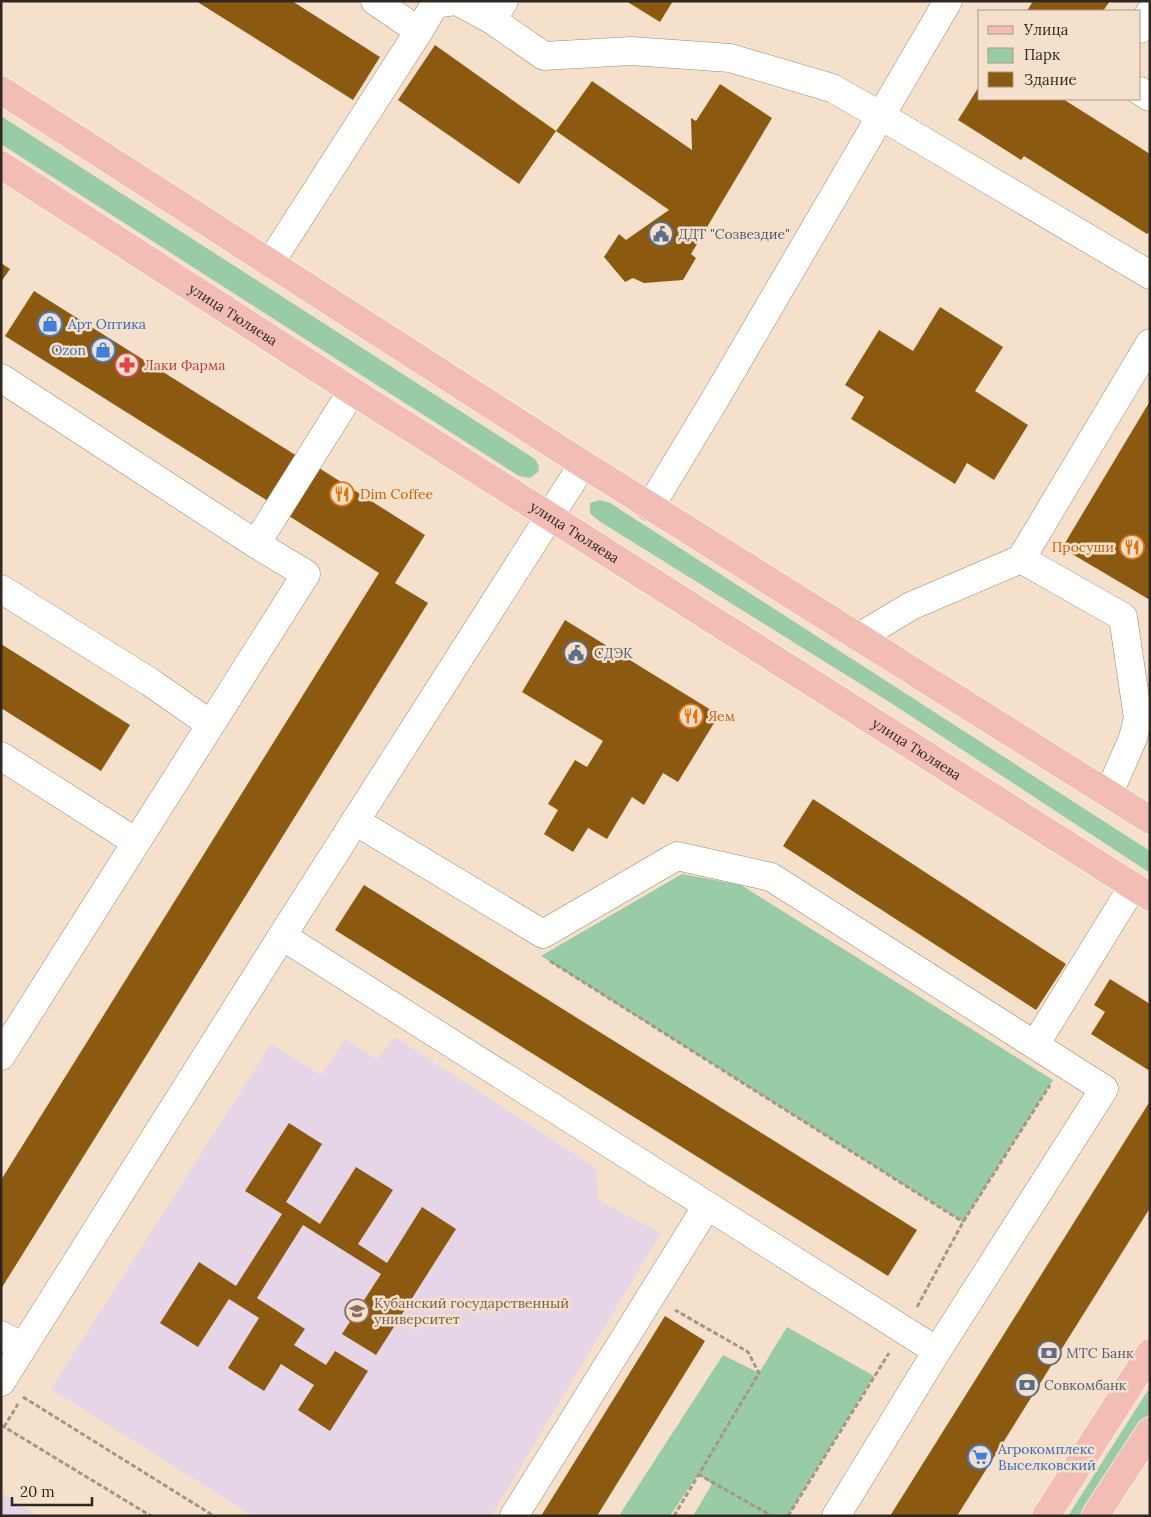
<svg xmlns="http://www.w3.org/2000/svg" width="1151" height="1517" font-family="Lora,serif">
<rect width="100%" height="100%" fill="#f5e1cb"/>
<!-- education -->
<g fill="#e5d5e6">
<polygon points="395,1037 596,1168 598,1200 661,1233 491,1516 253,1516 51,1389 271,1044 321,1075 345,1039 377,1059"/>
<polygon points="1,1493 38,1516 1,1516"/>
</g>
<!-- green -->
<g fill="#99cba6">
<polygon points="1,116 535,459 539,466 538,472 530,478 519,476 1,144"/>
<polygon points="600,500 610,503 1150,851 1150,873 891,703 599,521 590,513 590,503"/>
<polygon points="682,874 741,885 1053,1080 963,1222 541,956"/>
<polygon points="787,1327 874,1376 788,1516 693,1516 712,1484 698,1474 670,1516 623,1516 620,1514 723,1355 759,1373"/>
<polygon points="1150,1387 1150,1412 1083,1516 1068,1516"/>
</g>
<!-- building -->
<g fill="#8c5911">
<polygon points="196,1 292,1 380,57 353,100"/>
<polygon points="626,1 673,1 660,22"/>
<polygon points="1033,1 1110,1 1103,11 1027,11"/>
<polygon points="435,45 556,131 519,184 398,100"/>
<polygon points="592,81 692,150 691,118 696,121 720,84 772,118 691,254 696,258 683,280 644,283 633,278 625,282 604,257 619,234 626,240 669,210 556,131"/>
<polygon points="980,85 980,99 1063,99 1150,154 1150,231 1147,234 1024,156 1021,160 958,120"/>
<polygon points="1,263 10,269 1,282"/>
<polygon points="34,291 297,456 268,501 5,336"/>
<polygon points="940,307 1003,347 975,391 1028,425 994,480 967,463 955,484 851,419 864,397 845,385 879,330 913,351"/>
<polygon points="1150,401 1150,600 1062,548"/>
<polygon points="319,468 425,535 395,583 428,603 1,1289 1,1180 379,573 289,516"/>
<polygon points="565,620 719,715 678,782 663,773 644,805 632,797 607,839 588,828 573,852 544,834 558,810 548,804 575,760 587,767 603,741 522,692"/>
<polygon points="1,644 130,725 101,771 1,708"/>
<polygon points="813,799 1066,964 1036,1010 783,846"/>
<polygon points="364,885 917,1230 888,1276 335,930"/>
<polygon points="1110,979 1150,1004 1150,1071 1091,1034 1105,1012 1094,1005"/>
<polygon points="1150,1101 1150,1208 957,1516 890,1516"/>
<polygon points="289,1123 322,1144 286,1202 320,1224 356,1167 393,1190 358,1244 387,1263 422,1207 456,1229 376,1355 342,1334 381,1274 303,1225 257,1298 305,1329 294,1345 326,1365 335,1351 368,1371 330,1431 298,1410 314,1385 281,1364 264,1391 228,1368 259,1318 229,1299 198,1347 160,1323 199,1262 236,1286 282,1214 245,1191"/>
<polygon points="665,1316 705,1341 597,1516 541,1516"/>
</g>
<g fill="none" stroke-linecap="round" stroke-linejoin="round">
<!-- minor casing -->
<g stroke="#9b8874" stroke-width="29">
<g id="minor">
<polyline points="375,1 419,31 435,4 457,1 492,20 544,56 631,51 730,58 832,88 881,116 1150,275"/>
<polyline points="492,20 504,1"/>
<polyline points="1140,29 1150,12"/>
<polyline points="1140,91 1150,97"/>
<polyline points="270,263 419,31"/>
<polyline points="1,378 256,544 352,391"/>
<polyline points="650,507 714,401 948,1"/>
<polyline points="1021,559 1123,617 1138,718 1133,738 1109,793"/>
<polyline points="1,589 150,682 210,724"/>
<polyline points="859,637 911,606 1021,559 1150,343"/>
<polyline points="1,756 136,842"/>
<polyline points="355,821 543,934 677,856 771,877 1104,1089 937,1351 836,1516"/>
<polyline points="282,936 937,1351"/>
<polyline points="1035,1045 1133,886"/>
<polyline points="1,1056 306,574 256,544"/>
<polyline points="1,1335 22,1347"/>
<polyline points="1,1382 282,936 583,464"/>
<polyline points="514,1516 707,1206"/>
</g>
</g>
<!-- major casing -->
<g stroke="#fff" stroke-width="29">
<g id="major">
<polyline points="1,90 583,464 1150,820"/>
<path id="s1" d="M1,165L352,391L1150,897"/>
<polyline points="1046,1516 1150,1353"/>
<polyline points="1095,1516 1150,1431"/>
</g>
</g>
<!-- path -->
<g stroke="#a69686" stroke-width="3" stroke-dasharray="5 2.5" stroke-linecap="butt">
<polyline points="550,961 963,1222"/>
<polyline points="917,1307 963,1222 1050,1085"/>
<polyline points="23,1397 214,1516"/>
<polyline points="1,1425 151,1516"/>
<polyline points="4,1427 18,1404"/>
<polyline points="698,1474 772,1516"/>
<polyline points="674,1516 759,1373 748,1352 675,1310"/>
<polyline points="788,1516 889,1353"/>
</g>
<!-- minor -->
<use href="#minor" stroke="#fff" stroke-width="28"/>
<!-- major -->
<use href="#major" stroke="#f2bdb5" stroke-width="28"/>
</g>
<!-- icons -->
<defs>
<g id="civic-ring" transform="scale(1.25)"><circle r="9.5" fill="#f5e1cb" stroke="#5c6f8a" stroke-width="1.5"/><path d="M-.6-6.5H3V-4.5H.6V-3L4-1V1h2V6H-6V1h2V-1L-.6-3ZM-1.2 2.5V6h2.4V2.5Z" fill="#5c6f8a"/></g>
<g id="shop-ring" transform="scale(1.25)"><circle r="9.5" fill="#f5e1cb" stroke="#3f7fe0" stroke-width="1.5"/><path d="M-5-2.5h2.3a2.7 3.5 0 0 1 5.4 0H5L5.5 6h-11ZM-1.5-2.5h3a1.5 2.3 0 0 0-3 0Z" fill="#3f7fe0"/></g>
<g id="pharmacy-ring" transform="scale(1.25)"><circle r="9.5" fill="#f5e1cb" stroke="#e0444e" stroke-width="1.5"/><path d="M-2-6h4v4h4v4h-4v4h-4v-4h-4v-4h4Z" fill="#e0444e"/></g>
<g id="restaurant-ring" transform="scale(1.25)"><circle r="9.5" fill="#f5e1cb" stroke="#e8710a" stroke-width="1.5"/><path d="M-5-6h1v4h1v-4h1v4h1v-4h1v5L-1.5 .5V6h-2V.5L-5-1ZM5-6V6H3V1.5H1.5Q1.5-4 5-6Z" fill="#e8710a"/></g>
<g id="university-ring" transform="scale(1.25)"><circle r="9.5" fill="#f5e1cb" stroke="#8d6e63" stroke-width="1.5"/><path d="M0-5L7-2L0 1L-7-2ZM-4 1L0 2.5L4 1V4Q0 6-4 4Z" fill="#8d6e63"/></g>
<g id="bank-ring" transform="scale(1.25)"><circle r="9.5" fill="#f5e1cb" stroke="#5c6f8a" stroke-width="1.5"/><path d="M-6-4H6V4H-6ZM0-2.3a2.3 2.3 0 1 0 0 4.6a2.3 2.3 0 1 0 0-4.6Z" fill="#5c6f8a"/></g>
<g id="supermarket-ring" transform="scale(1.25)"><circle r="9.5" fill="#f5e1cb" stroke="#3f7fe0" stroke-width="1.5"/><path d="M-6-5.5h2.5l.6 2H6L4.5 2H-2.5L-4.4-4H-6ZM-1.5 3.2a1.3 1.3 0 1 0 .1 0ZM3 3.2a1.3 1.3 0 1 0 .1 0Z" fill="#3f7fe0"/></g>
</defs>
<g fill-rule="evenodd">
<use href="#civic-ring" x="661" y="234"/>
<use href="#shop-ring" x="50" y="324"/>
<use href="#shop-ring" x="103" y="350"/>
<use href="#pharmacy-ring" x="127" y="365"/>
<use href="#restaurant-ring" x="342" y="494"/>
<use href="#restaurant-ring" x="1132" y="547"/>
<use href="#civic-ring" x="576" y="653"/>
<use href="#restaurant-ring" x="691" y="716"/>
<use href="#university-ring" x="357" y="1311"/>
<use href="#bank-ring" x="1049" y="1353"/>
<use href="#bank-ring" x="1027" y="1385"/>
<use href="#supermarket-ring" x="980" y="1457"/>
</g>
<g text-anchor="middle" stroke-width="5" stroke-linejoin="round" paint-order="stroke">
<!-- service labels -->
<g font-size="14" fill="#4e5e75" stroke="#f5e1cb" text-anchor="start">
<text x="678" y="239">ДДТ "Созвездие"</text>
<text x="594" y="658">СДЭК</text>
<text x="1066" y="1358">МТС Банк</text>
<text x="1044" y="1390">Совкомбанк</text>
</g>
<!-- street labels -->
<g font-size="14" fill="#302820" stroke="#f5e1cb">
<text dy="5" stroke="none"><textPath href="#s1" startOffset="276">улица Тюляева</textPath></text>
<text dy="5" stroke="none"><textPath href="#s1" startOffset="681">улица Тюляева</textPath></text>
<text dy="5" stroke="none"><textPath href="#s1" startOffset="1086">улица Тюляева</textPath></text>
</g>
<!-- shop labels -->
<g font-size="14" fill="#366cbe" stroke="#f5e1cb" text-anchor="start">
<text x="68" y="329">Арт Оптика</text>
<text x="86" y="355" text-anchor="end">Ozon</text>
<text x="998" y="1454">Агрокомплекс<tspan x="998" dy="16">Выселковский</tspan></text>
</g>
<!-- health labels -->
<g font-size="14" fill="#be3a42" stroke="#f5e1cb" text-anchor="start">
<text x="144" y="370">Лаки Фарма</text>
</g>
<!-- food labels -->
<g font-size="14" fill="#c56008" stroke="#f5e1cb" text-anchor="start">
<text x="360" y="499">Dim Coffee</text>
<text x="1114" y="552" text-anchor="end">Просуши</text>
<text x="708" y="721">Яем</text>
</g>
<!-- education labels -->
<g font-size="14" fill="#785e54" stroke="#f5e1cb" text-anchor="start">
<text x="374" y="1308">Кубанский государственный<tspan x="374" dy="16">университет</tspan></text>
</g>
</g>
<!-- border -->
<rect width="1151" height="1517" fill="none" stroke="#302820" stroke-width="5"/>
<!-- legend -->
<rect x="978" y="10" width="162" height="90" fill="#f5e1cb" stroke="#a69787"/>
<rect x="988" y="26" width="25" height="8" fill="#f2bdb5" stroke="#a69787"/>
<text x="1024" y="35" font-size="15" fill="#302820">Улица</text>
<rect x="988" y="48" width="25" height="15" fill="#99cba6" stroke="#a69787"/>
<text x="1024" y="60" font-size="15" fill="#302820">Парк</text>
<rect x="988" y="72" width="25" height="15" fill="#8c5911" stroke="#a69787"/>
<text x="1024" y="85" font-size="15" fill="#302820">Здание</text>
<!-- scale -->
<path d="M12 1497v8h80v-8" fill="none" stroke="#302820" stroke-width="2.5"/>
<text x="20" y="1497" font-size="15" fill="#302820" stroke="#f5e1cb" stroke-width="4" paint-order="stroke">20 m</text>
</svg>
